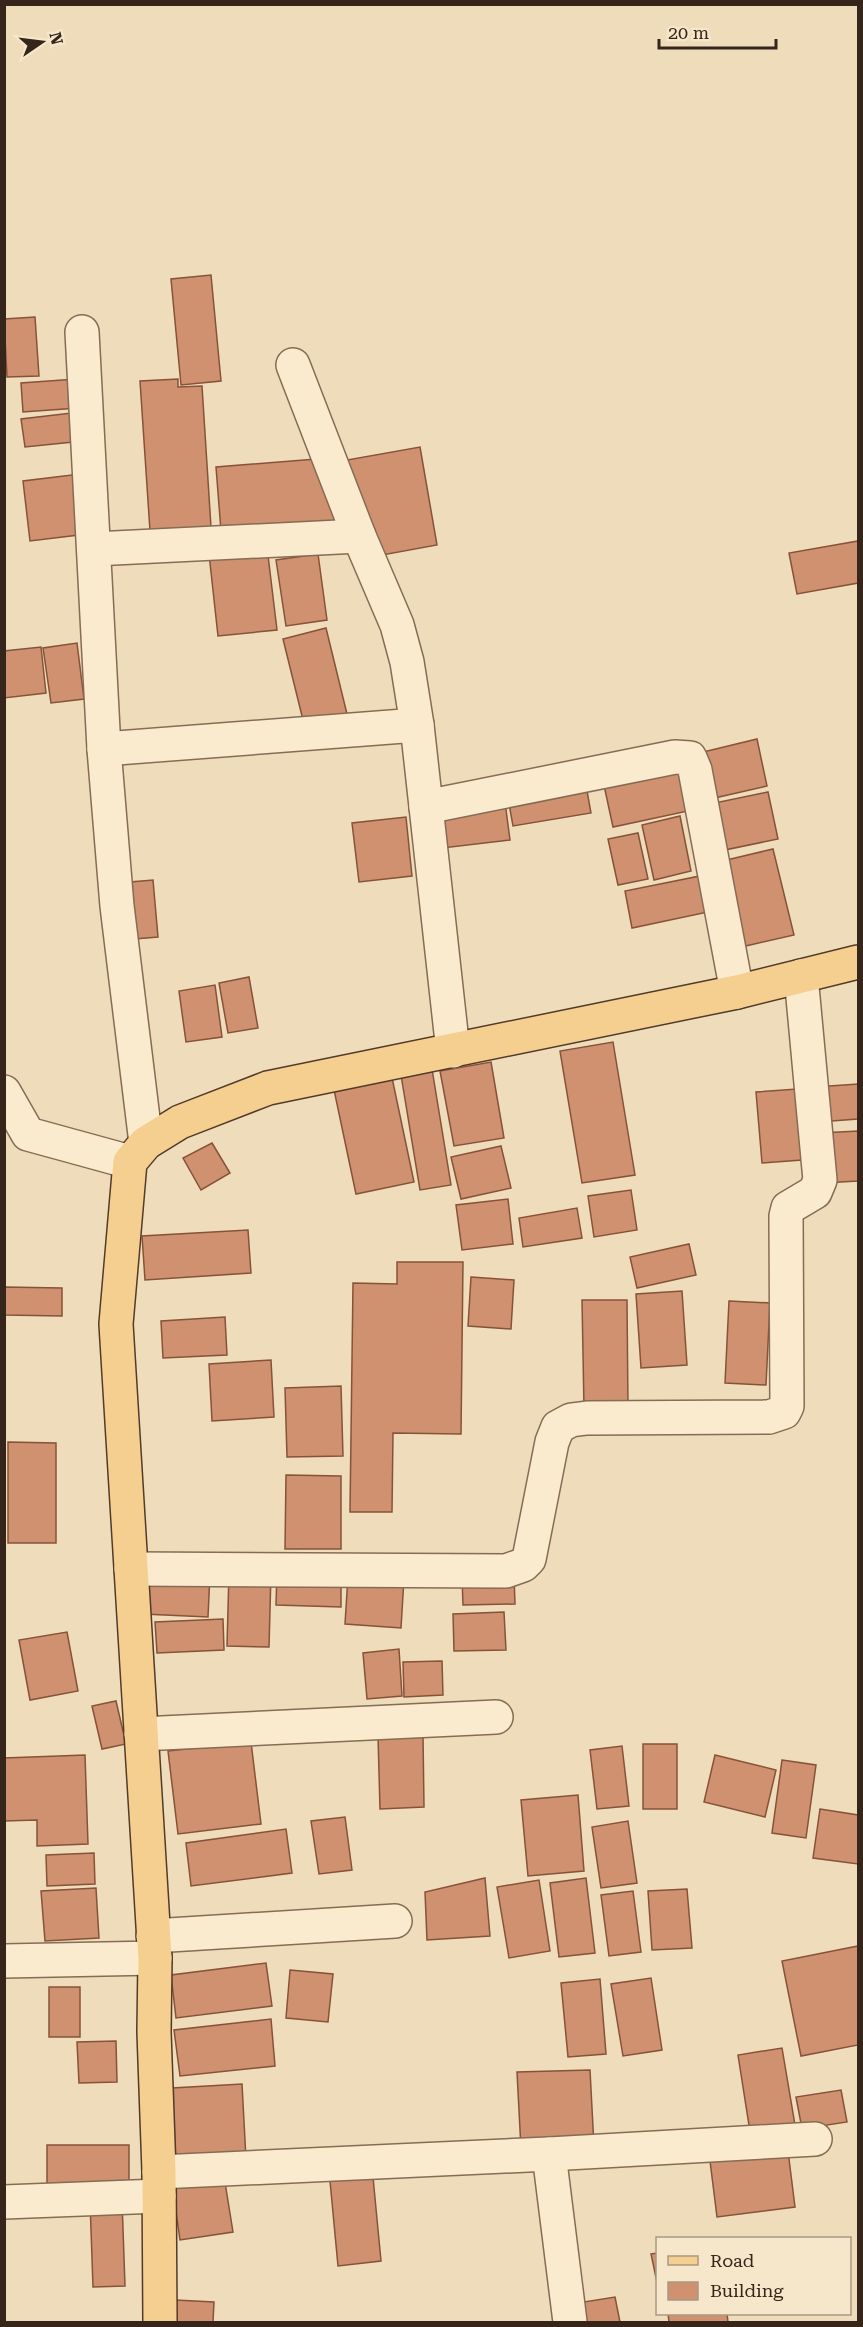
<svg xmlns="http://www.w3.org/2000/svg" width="863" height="2327" font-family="'Roboto Serif',serif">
<rect width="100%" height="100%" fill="#efdcbb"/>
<!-- building -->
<g fill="#cf916f" stroke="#865339" stroke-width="1.5">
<polygon points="211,275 221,381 181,385 171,279"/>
<polygon points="35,317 39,376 7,377 4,319"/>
<polygon points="76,379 78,408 23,412 21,383"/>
<polygon points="178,379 178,387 202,386 211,527 150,531 140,381"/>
<polygon points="80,412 83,441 25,447 21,419"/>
<polygon points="420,447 437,545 377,556 347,460"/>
<polygon points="316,459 342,524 221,531 216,467"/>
<polygon points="80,474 87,534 30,541 23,481"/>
<polygon points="858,541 858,583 797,594 789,553"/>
<polygon points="267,547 277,630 218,636 209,554"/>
<polygon points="318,554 327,620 286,626 276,560"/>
<polygon points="326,628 347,714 304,724 283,639"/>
<polygon points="77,643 84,699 51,703 43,648"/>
<polygon points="41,647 46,693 4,698 4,651"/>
<polygon points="757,739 767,786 710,799 699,753"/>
<polygon points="678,760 688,811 613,827 602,776"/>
<polygon points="585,780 591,813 513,826 507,793"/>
<polygon points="768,792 778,839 715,852 705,805"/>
<polygon points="505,802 510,840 434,849 429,811"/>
<polygon points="680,816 691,871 654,880 642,825"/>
<polygon points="406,817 412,876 359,882 352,823"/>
<polygon points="638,833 648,879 618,885 608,839"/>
<polygon points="773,849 794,935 737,948 718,862"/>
<polygon points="700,876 708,912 632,928 625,891"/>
<polygon points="153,880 158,937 123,940 118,883"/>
<polygon points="249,977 258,1028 228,1033 219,983"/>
<polygon points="215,985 222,1037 186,1042 179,991"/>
<polygon points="613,1042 635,1175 582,1183 560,1051"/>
<polygon points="491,1062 504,1138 454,1146 440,1071"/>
<polygon points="432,1069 451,1185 420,1190 401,1075"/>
<polygon points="391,1073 414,1182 356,1194 333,1085"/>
<polygon points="858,1084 858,1119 818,1122 815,1087"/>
<polygon points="797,1089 802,1160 762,1163 756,1092"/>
<polygon points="858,1131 858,1181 823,1183 820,1133"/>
<polygon points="212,1143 230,1173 201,1190 183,1158"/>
<polygon points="501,1146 511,1188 461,1199 451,1157"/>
<polygon points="631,1190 637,1230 594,1237 588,1196"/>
<polygon points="508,1199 513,1244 462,1250 456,1205"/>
<polygon points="577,1208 582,1238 523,1247 519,1218"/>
<polygon points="248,1230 251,1273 145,1280 142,1236"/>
<polygon points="689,1244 696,1275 637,1288 630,1257"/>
<polygon points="397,1262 463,1262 461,1434 393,1433 392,1512 350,1512 353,1283 397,1284"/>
<polygon points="471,1277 514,1280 511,1329 468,1326"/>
<polygon points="4,1287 62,1288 62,1316 4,1315"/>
<polygon points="682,1291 687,1365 641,1368 636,1294"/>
<polygon points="582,1300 627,1300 628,1407 584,1408"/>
<polygon points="729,1301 770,1303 766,1385 725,1383"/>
<polygon points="225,1317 227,1355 163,1358 161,1321"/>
<polygon points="271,1360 274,1417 212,1421 209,1364"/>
<polygon points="341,1386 343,1456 287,1457 285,1388"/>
<polygon points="8,1442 56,1443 56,1543 8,1543"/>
<polygon points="286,1475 341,1476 341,1549 285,1549"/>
<polygon points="145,1571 210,1574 208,1617 143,1614"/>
<polygon points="229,1572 271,1573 269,1647 227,1646"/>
<polygon points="277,1572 341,1573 341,1607 276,1605"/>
<polygon points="514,1575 515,1604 463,1605 462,1577"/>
<polygon points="348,1576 404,1578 401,1628 345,1624"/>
<polygon points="504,1612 506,1650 454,1651 453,1614"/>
<polygon points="223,1619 224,1650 157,1653 155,1622"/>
<polygon points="67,1632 78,1691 30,1700 19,1640"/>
<polygon points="399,1649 402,1696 367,1699 363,1653"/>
<polygon points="442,1661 443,1695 404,1697 403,1662"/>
<polygon points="116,1701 126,1744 102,1749 92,1706"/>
<polygon points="423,1735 424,1807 380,1809 378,1736"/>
<polygon points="251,1742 261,1824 178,1834 168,1751"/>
<rect x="643" y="1744" width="34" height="65"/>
<polygon points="622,1746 629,1806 597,1809 590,1750"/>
<polygon points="85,1755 88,1844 37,1846 37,1820 4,1821 4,1758"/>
<polygon points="715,1755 776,1770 765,1817 704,1802"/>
<polygon points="782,1760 816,1765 806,1838 772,1833"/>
<polygon points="578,1795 584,1871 528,1876 521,1800"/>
<polygon points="820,1809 858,1815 858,1864 813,1858"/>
<polygon points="345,1817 352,1870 319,1874 311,1821"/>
<polygon points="628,1821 637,1883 601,1888 592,1827"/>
<polygon points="286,1829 292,1873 191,1886 186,1843"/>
<polygon points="94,1853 95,1884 47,1886 46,1855"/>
<polygon points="485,1878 490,1936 427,1940 425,1892"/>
<polygon points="586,1878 595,1953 559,1957 550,1883"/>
<polygon points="539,1880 550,1951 509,1958 497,1887"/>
<polygon points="96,1888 99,1938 45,1941 41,1891"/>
<polygon points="687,1889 692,1948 652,1950 648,1891"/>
<polygon points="633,1891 641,1952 609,1956 601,1895"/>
<polygon points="858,1946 858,2045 801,2056 782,1961"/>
<polygon points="266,1963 272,2006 176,2018 171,1975"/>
<polygon points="290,1970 333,1974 328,2022 286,2018"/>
<polygon points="651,1978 662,2050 623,2056 611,1984"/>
<polygon points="600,1979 606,2054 568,2057 561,1983"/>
<rect x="49" y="1987" width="31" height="50"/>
<polygon points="271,2019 275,2066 180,2076 174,2030"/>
<polygon points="116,2041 117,2082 79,2083 77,2042"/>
<polygon points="782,2048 796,2131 751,2138 738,2055"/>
<polygon points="590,2070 594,2146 521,2149 517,2072"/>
<polygon points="242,2084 246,2159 176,2163 172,2088"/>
<polygon points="841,2090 847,2122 802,2129 796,2097"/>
<polygon points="787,2143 795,2207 717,2217 709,2153"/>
<rect x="47" y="2145" width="82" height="45"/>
<polygon points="224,2176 233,2232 180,2240 172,2184"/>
<polygon points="373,2177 381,2261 338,2266 330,2181"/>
<polygon points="122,2200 125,2286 93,2287 90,2201"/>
<polygon points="658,2253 658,2287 651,2254"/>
<polygon points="615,2297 620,2322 574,2322 571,2304"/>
<polygon points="175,2300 214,2302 213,2322 174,2322"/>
<polygon points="668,2314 727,2314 728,2322 669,2322"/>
</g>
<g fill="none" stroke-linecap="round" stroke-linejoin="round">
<!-- minor casing -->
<g stroke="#866c54" stroke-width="36">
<g id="minor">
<polyline points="82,332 104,749 117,906 146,1143"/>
<polyline points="293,365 359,536 397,625 407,662 417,725 453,1051"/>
<polyline points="94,549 359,536"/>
<polyline points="104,749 417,725"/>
<polyline points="426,807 675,757 690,758 695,770 737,992"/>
<polyline points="4,1092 28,1134 130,1162"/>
<polyline points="131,1569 506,1571 523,1565 529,1559 552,1442 558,1427 571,1420 587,1418 769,1417 784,1412 787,1406 786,1216 788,1208 815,1192 820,1180 801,976"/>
<polyline points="141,1734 496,1717"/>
<polyline points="153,1936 395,1921"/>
<polyline points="4,1961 155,1958"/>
<polyline points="549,2154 570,2322"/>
<polyline points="159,2172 549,2154 815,2139"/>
<polyline points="4,2202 159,2196"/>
</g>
</g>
<!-- major casing -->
<g stroke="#533a29" stroke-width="36">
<polyline id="major" points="160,2322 159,2172 154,2032 155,1958 116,1324 130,1162 146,1143 180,1122 268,1088 737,992 858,962"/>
</g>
<!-- minor -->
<use href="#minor" stroke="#faeace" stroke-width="33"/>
<!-- major -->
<use href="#major" stroke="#f5cf8f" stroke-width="33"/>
</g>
<!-- border -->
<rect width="863" height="2327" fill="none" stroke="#35251a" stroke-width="12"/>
<!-- legend -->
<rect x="656" y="2237" width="195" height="78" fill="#f6e7ca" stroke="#a99984" stroke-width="1.5"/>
<rect x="668" y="2256" width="30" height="9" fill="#f5cf8f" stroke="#a99984" stroke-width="1.5"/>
<text x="710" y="2267" font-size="18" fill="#35251a">Road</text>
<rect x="668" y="2282" width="30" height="18" fill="#cf916f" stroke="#a99984" stroke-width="1.5"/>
<text x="710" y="2297" font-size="18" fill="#35251a">Building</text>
<!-- north arrow -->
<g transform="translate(42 42) rotate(76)" stroke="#f6e7ca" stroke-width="4.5" paint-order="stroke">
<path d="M0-4.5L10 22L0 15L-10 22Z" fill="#35251a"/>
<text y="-9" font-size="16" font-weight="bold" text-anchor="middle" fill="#35251a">N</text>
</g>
<!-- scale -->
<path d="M659 39v9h117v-9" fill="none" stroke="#35251a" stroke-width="3"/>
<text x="668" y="39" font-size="18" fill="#35251a" stroke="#f6e7ca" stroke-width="4.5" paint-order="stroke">20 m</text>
</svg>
